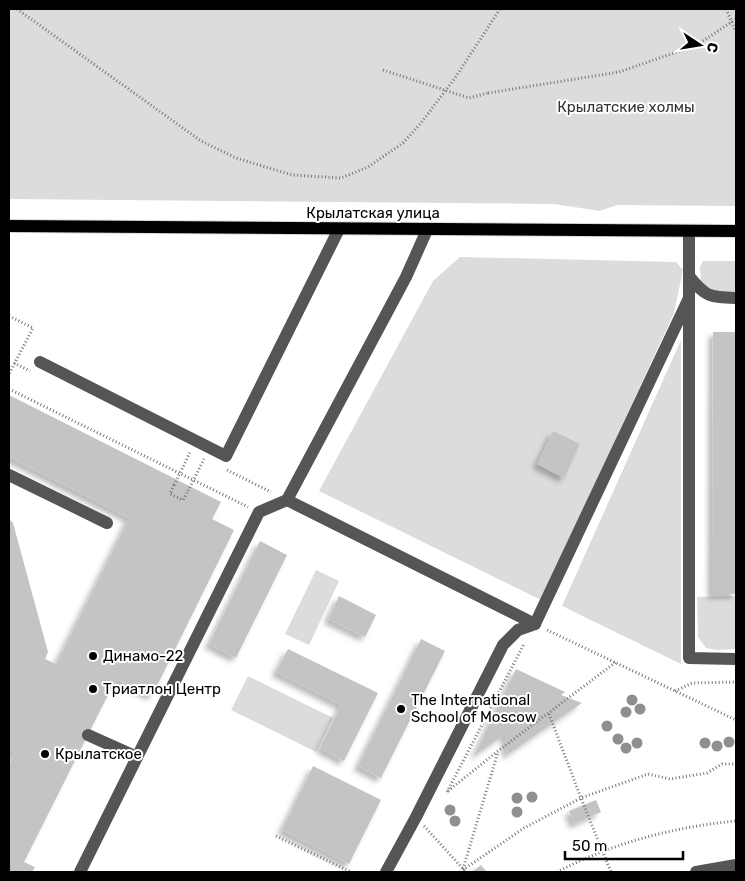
<svg xmlns="http://www.w3.org/2000/svg" width="745" height="881" font-family="Rubik,sans-serif">
<defs>
<filter id="shadow"><feDropShadow dx="-4.5" dy="4.5" stdDeviation="2.5" flood-color="#0004"/></filter>
</defs>
<rect width="100%" height="100%" fill="#fff"/>
<!-- green -->
<g fill="#dcdcdc">
<polygon points="9,9 736,9 736,206 617,205 600,211 554,204 9,199"/>
<polygon points="460,257 676,262 683,270 674,313 541,600 319,491 433,281"/>
<polygon points="703,261 736,261 736,293 714,292 701,286 700,267"/>
<polygon points="681,340 681,664 562,606"/>
<polygon points="316,570 339,581 309,645 285,634"/>
<polygon points="736,596 736,649 717,650 706,648 698,637 697,597"/>
<polygon points="248,676 333,718 316,752 231,710"/>
</g>
<!-- building -->
<g fill="#c4c4c4" filter="url(#shadow)">
<polygon points="713,332 736,332 736,594 712,594"/>
<polygon points="9,395 221,502 212,519 234,530 152,696 116,679 24,862 35,867 32,872 25,872 20,870 19,872 9,872 9,766 15,753 9,750 9,519 13,523 48,652 45,659 56,664 129,518 9,457"/>
<polygon points="553,431 580,444 564,478 537,464"/>
<polygon points="260,541 287,555 236,658 209,644"/>
<polygon points="339,596 376,615 365,637 328,619"/>
<polygon points="421,639 445,651 381,778 358,766"/>
<polygon points="288,649 378,693 344,761 320,748 341,705 276,672"/>
<polygon points="516,669 565,692 561,695 582,703 507,755 505,734 474,756"/>
<polygon points="313,766 381,800 349,864 282,830"/>
<polygon points="596,800 601,812 574,824 569,811"/>
<polygon points="481,865 487,872 472,872"/>
</g>
<g fill="none" stroke-linecap="round" stroke-linejoin="round">
<!-- major casing -->
<g stroke="#dbdbdb" stroke-width="14">
<polyline id="major" points="9,226 736,231"/>
</g>
<!-- path -->
<g stroke="#777" stroke-width="3" stroke-dasharray="1 2.5" stroke-linecap="butt">
<polyline points="17,9 201,141 236,158 292,175 341,178 368,167 403,143 421,123 455,78 500,9"/>
<polyline points="726,9 736,32"/>
<polyline points="488,93 619,72 697,45"/>
<polyline points="9,316 33,328 9,374"/>
<polyline points="14,363 30,371"/>
<polyline points="9,389 248,507"/>
<polyline points="185,463 190,452"/>
<polyline points="199,469 204,459"/>
<polyline points="227,470 271,492"/>
<polyline points="174,485 170,494 183,500 188,491"/>
<polyline points="547,630 736,720"/>
<polyline points="675,691 692,683 736,682"/>
<polyline points="549,714 581,798 611,872"/>
<polyline points="448,791 498,751 616,662"/>
<polyline points="447,792 524,644"/>
<polyline points="424,826 466,872"/>
<polyline points="276,836 351,872"/>
<polyline points="463,869 498,752"/>
<polyline points="460,872 524,828 581,798 648,774 670,779 707,773 722,764 736,764"/>
<path d="M557,872C613,843 673,827 736,821"/>
</g>
<!-- minor -->
<g stroke="#555" stroke-width="12">
<polyline points="689,231 689,658 736,659"/>
<path d="M689,276C705,297 710,297 736,298"/>
<polyline points="40,362 226,456 339,229"/>
<polyline points="9,475 107,523"/>
<polyline points="287,500 535,624"/>
<polyline points="88,735 137,757"/>
<polyline points="80,872 259,512 287,500 406,277 427,230"/>
<polyline points="386,872 416,817 503,645 518,630 535,624 689,298"/>
<polyline points="696,872 736,865"/>
</g>
<!-- major -->
<use href="#major" stroke="#000" stroke-width="12"/>
<!-- path-bridge -->
<g stroke="#777" stroke-width="3" stroke-dasharray="1 2.5" stroke-linecap="butt">
<polyline points="697,45 736,19"/>
<polyline points="383,70 469,98 488,93"/>
<polyline points="174,485 185,463"/>
<polyline points="188,491 199,469"/>
</g>
</g>
<!-- trees -->
<g fill="#8f8f8f">
<circle cx="632" cy="700" r="5.5"/>
<circle cx="640" cy="709" r="5.5"/>
<circle cx="626" cy="712" r="5.5"/>
<circle cx="607" cy="726" r="5.5"/>
<circle cx="618" cy="739" r="5.5"/>
<circle cx="729" cy="742" r="5.5"/>
<circle cx="637" cy="743" r="5.5"/>
<circle cx="705" cy="743" r="5.5"/>
<circle cx="717" cy="746" r="5.5"/>
<circle cx="626" cy="748" r="5.5"/>
<circle cx="532" cy="797" r="5.5"/>
<circle cx="517" cy="798" r="5.5"/>
<circle cx="450" cy="810" r="5.5"/>
<circle cx="517" cy="812" r="5.5"/>
<circle cx="455" cy="821" r="5.5"/>
</g>
<!-- markers -->
<g fill="#000" stroke="#fff" stroke-width="2">
<circle cx="93" cy="656" r="5"/>
<circle cx="93" cy="689" r="5"/>
<circle cx="401" cy="709" r="5"/>
<circle cx="45" cy="754" r="5"/>
</g>
<g text-anchor="middle" stroke-width="4" stroke-linejoin="round" paint-order="stroke">
<!-- park labels -->
<g font-size="15" fill="#333" stroke="#fff">
<text x="626" y="112">Крылатские холмы</text>
</g>
<!-- street labels -->
<g font-size="15" fill="#000" stroke="#fff">
<text x="373" y="218">Крылатская улица</text>
</g>
<!-- poi labels -->
<g font-size="15" fill="#000" stroke="#fff" text-anchor="start">
<text x="103" y="661">Динамо-22</text>
<text x="103" y="694">Триатлон Центр</text>
<text x="411" y="705">The International<tspan x="411" dy="17">School of Moscow</tspan></text>
<text x="55" y="759">Крылатское</text>
</g>
</g>
<!-- border -->
<rect width="745" height="881" fill="none" stroke="#000000" stroke-width="20"/>
<!-- north arrow -->
<g transform="translate(700 45) rotate(102)" stroke="#ffffff" stroke-width="4" paint-order="stroke">
<path d="M0-4L9 19L0 12L-9 19Z" fill="#000000"/>
<text y="-8" font-size="14" font-weight="bold" text-anchor="middle" fill="#000000">С</text>
</g>
<!-- scale -->
<path d="M565 851v8h118v-8" fill="none" stroke="#000000" stroke-width="2.5"/>
<text x="572" y="851" font-size="15" fill="#000000" stroke="#ffffff" stroke-width="4" paint-order="stroke">50 m</text>
</svg>
